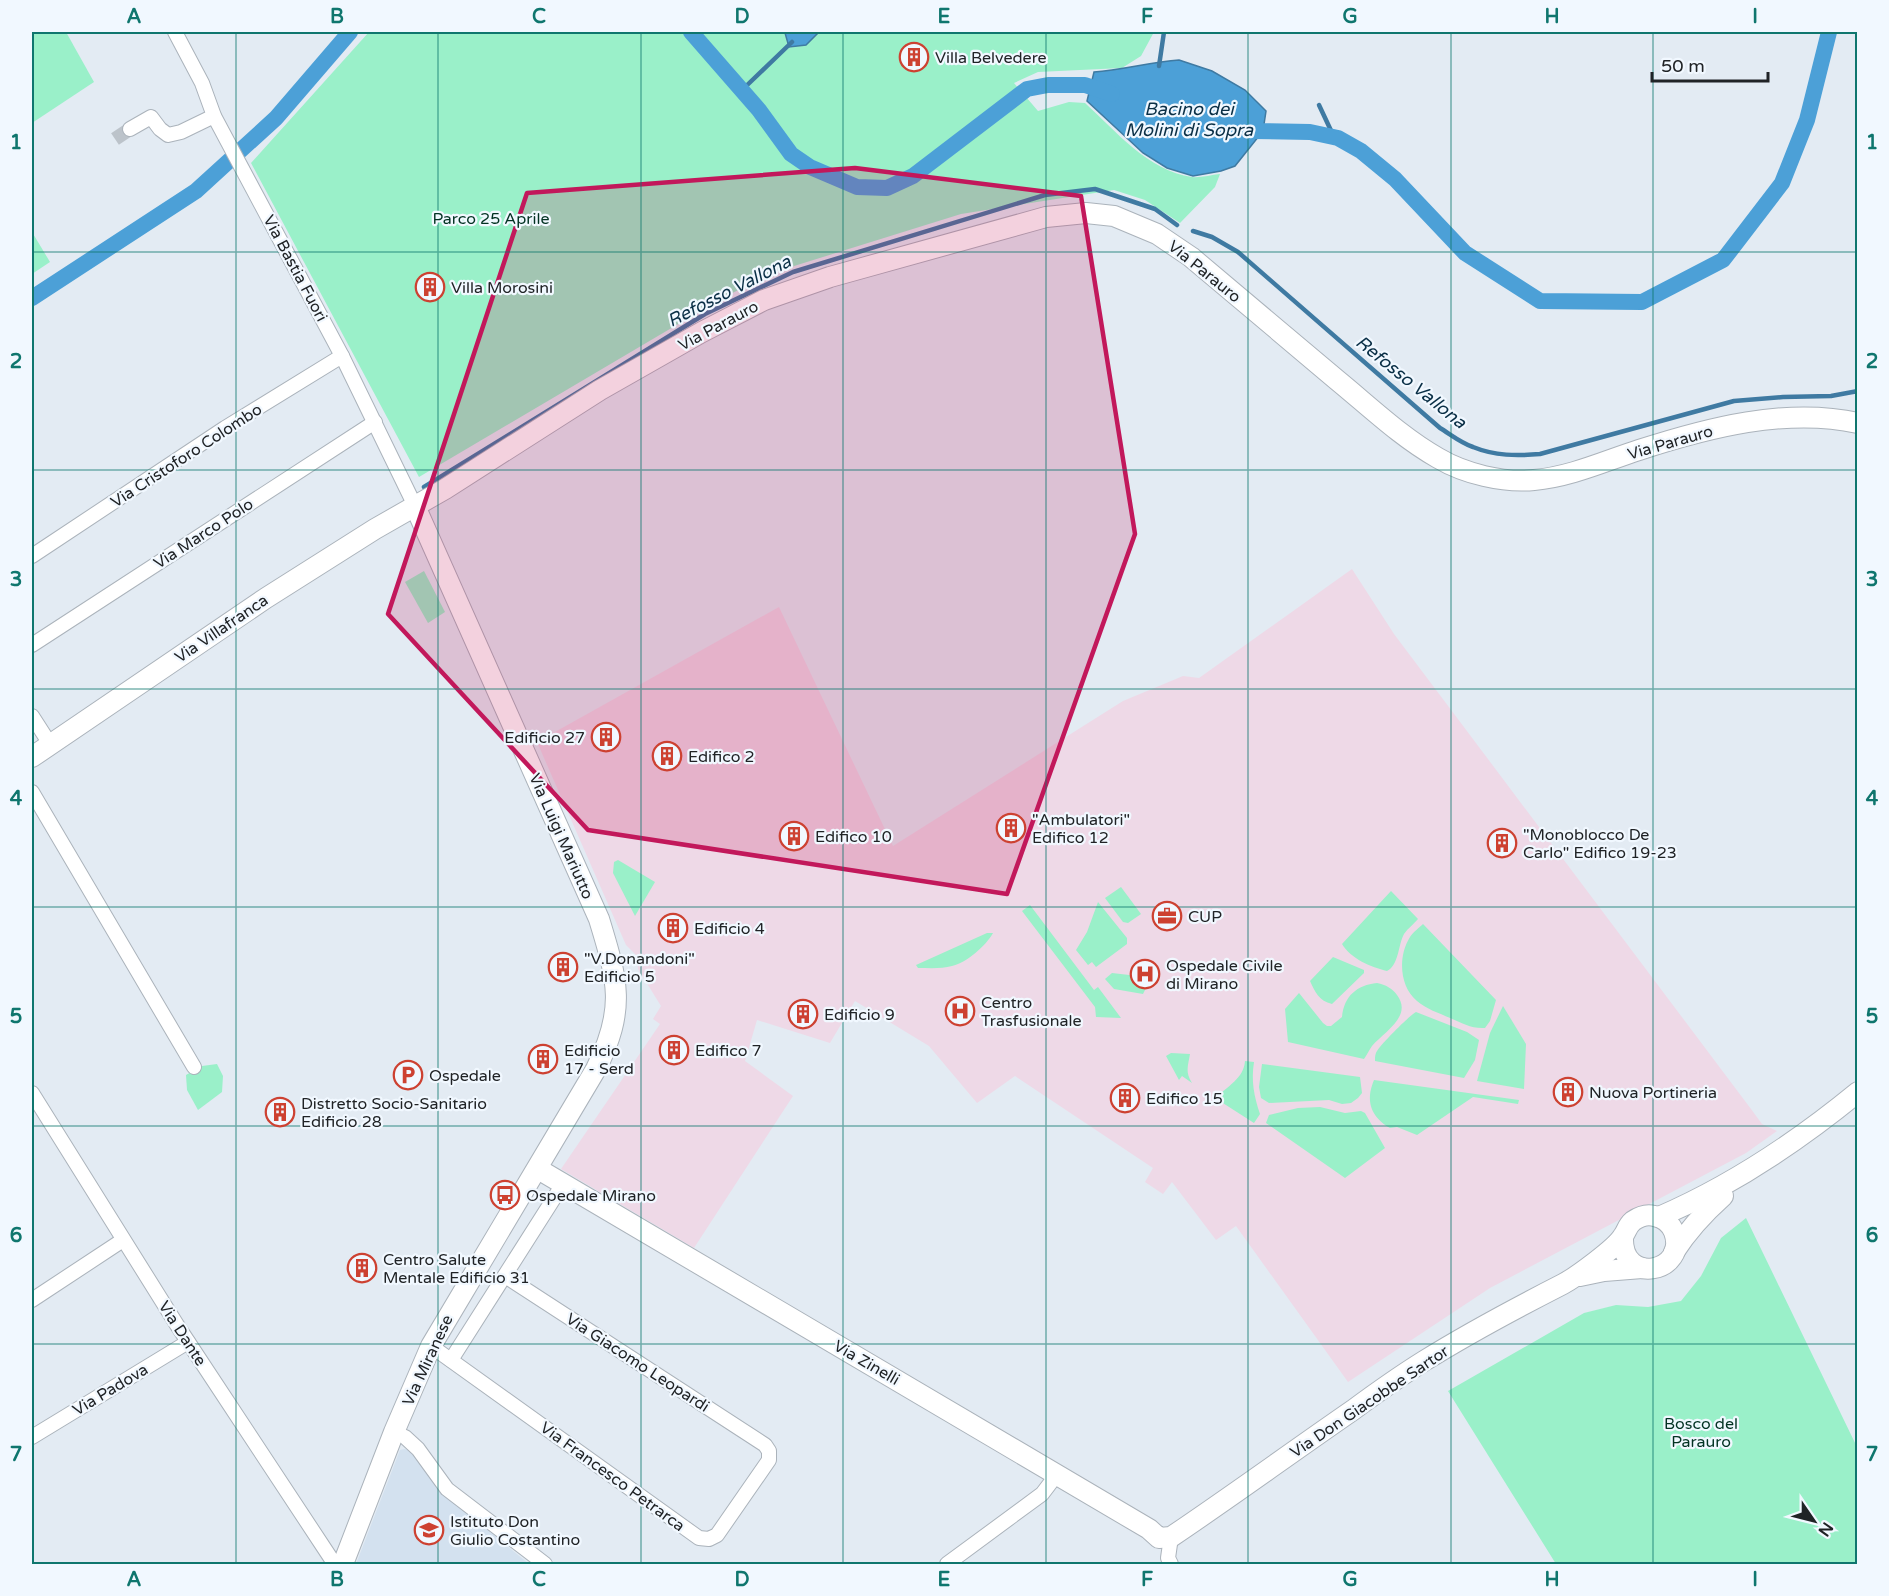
<svg xmlns="http://www.w3.org/2000/svg" width="1889" height="1596" font-family="'Varela Round',sans-serif">
<rect width="100%" height="100%" fill="#e3ebf3"/>
<!-- built -->
<polygon fill="#d3e1ef" points="404,1449 410,1450 445,1495 529,1564 356,1564 400,1450"/>
<!-- medical -->
<polygon fill="#eed9e7" points="1352,569 1394,634 1751,1109 1762,1124 1777,1131 1746,1153 1490,1288 1348,1382 1236,1226 1216,1240 1172,1182 1163,1194 1145,1182 1153,1168 1015,1076 977,1103 929,1046 855,1001 830,1043 757,1020 745,1061 793,1096 694,1248 561,1169 660,1024 653,1019 661,1006 638,969 636,955 626,945 537,742 779,607 893,846 1123,701 1183,676 1199,678"/>
<!-- green -->
<g fill="#9af0c9">
<polygon points="32,32 66,32 94,82 32,123"/>
<path d="M369,32H1154L1141,56L1122,68L1038,72L1014,83L1038,111L1069,102L1085,103C1116,131 1148,171 1192,177C1200,178 1211,175 1220,174L1215,187L1180,223L1145,200L1114,190L961,214L778,271L724,297L419,477L251,163Z"/>
<polygon points="32,232 50,262 32,274"/>
<polygon points="424,571 445,612 428,623 405,582"/>
<polygon points="618,860 655,882 635,916 613,873 614,862"/>
<polygon points="1121,887 1141,914 1128,923 1123,922 1105,898"/>
<path d="M1391,891L1418,919C1414,924 1408,928 1404,934C1398,945 1399,965 1387,971C1371,967 1351,959 1342,944Z"/>
<polygon points="1098,902 1127,938 1127,944 1096,967 1092,962 1088,965 1076,950 1087,932"/>
<polygon points="1030,905 1094,990 1098,987 1121,1018 1096,1017 1095,1007 1022,911"/>
<path d="M1423,924L1496,1000L1490,1021L1485,1028C1472,1029 1462,1023 1450,1018C1439,1013 1426,1009 1417,1001C1399,986 1398,956 1410,937C1413,932 1419,928 1423,924Z"/>
<path d="M987,933H993C986,946 966,963 952,966C942,969 929,968 918,968L916,965Z"/>
<path d="M1333,957L1364,970V973L1332,1004C1319,1001 1315,992 1310,981Z"/>
<polygon points="1112,973 1138,976 1145,990 1143,994 1114,989 1105,979"/>
<path d="M1377,983C1386,985 1392,988 1397,995C1413,1016 1384,1032 1372,1046C1369,1050 1367,1055 1364,1059L1288,1042L1285,1009L1299,993L1323,1023L1327,1026H1331L1342,1017C1344,996 1357,985 1377,983Z"/>
<polygon points="1503,1006 1526,1044 1524,1089 1477,1081 1490,1033"/>
<path d="M1416,1012L1467,1032L1479,1040L1475,1060L1464,1078L1375,1061C1375,1056 1375,1055 1377,1051C1380,1045 1411,1014 1416,1012Z"/>
<path d="M1171,1053L1190,1054C1188,1066 1185,1072 1192,1083L1182,1076L1179,1080L1166,1056Z"/>
<path d="M1245,1061L1254,1062C1251,1081 1254,1096 1260,1114L1254,1123L1215,1098C1227,1087 1244,1078 1245,1061Z"/>
<polygon points="217,1064 223,1076 222,1092 198,1110 187,1090 186,1075 202,1066"/>
<polygon points="1262,1064 1360,1077 1362,1093 1358,1098 1351,1103 1342,1104 1329,1100 1269,1103 1261,1098 1259,1087"/>
<path d="M1374,1080L1519,1100L1518,1104L1473,1097L1417,1135L1397,1127L1390,1128C1371,1117 1365,1101 1374,1080Z"/>
<polygon points="1320,1107 1345,1113 1361,1111 1365,1113 1385,1148 1345,1178 1266,1123 1269,1115 1298,1108"/>
<polygon points="1746,1218 1857,1447 1857,1564 1556,1564 1448,1391 1584,1313 1616,1305 1648,1307 1681,1301 1701,1276 1721,1238"/>
</g>
<!-- water -->
<g fill="#4ca0d7" stroke="#3f7aa2" stroke-width="1.5">
<polygon points="787,32 819,32 806,45 789,47 785,33"/>
<path d="M1179,60L1212,71L1245,90L1266,111L1263,131L1235,166L1221,171L1193,176L1167,168L1143,153L1087,101L1094,72C1123,70 1150,62 1179,60Z"/>
</g>
<g fill="none" stroke-linecap="round" stroke-linejoin="round">
<!-- stream -->
<g stroke="#3f7aa2" stroke-width="4.5">
<polyline points="1159,66 1164,32"/>
<polyline points="742,90 792,42"/>
<polyline points="1319,105 1334,137"/>
<path d="M1193,231L1212,237L1238,252L1440,428C1450,434 1461,443 1473,447C1495,456 1517,456 1540,454L1734,401L1783,397L1831,396L1858,391"/>
<polyline points="424,487 705,314 793,272 1045,195 1095,189 1155,209 1177,225"/>
</g>
<!-- canal -->
<g stroke="#4ca0d7" stroke-width="16">
<polyline points="691,32 759,110 791,154 810,167 857,187 887,188 913,176 1027,89 1048,85 1085,85 1112,94"/>
<polyline points="1240,129 1254,131 1310,132 1338,138 1361,151 1395,179 1465,253 1540,301 1642,302 1723,260 1782,183 1807,120 1829,32"/>
<polyline points="32,298 196,191 276,118 350,32"/>
</g>
<!-- street-tunnel -->
<polyline stroke="#bcc3ca" stroke-width="14" stroke-dasharray="14 7" stroke-linecap="butt" points="115,139 130,129"/>
<!-- street casing -->
<g stroke="#abb3bb" stroke-width="16">
<g id="street">
<polyline points="175,32 202,83 214,116 342,356 415,506"/>
<polyline points="130,129 151,117 160,129 168,135 181,132 214,116"/>
<polyline points="32,556 225,428 342,356"/>
<polyline points="32,645 375,422"/>
<polyline points="32,716 50,744"/>
<polyline points="32,792 194,1067"/>
<polyline points="32,1093 177,1325 332,1560 343,1564"/>
<polyline points="32,1300 123,1240"/>
<polyline points="431,1346 699,1538 709,1539 717,1535 769,1460 769,1451 765,1445 505,1276"/>
<polyline points="451,1360 563,1184"/>
<polyline points="394,1432 405,1437 418,1449 447,1489 545,1564"/>
<polyline points="32,1437 188,1342"/>
<polyline points="1171,1537 1168,1558 1171,1564"/>
<polyline points="947,1564 1042,1494 1058,1473"/>
</g>
</g>
<!-- secondary casing -->
<g stroke="#abb3bb" stroke-width="22">
<g id="secondary">
<path d="M32,757L266,598L375,529L445,489L600,390L702,332L764,300L830,277L1046,217L1086,213L1114,216L1157,234L1191,257C1240,298 1289,339 1337,380C1370,407 1401,437 1438,458C1465,474 1503,483 1534,480C1570,477 1605,461 1639,450C1707,428 1786,407 1858,423"/>
<path d="M538,1169L1149,1529L1159,1538L1171,1537C1232,1496 1292,1452 1353,1410C1376,1393 1400,1376 1424,1361C1469,1333 1516,1308 1563,1284C1576,1277 1616,1248 1623,1236C1627,1231 1627,1226 1633,1221C1639,1217 1647,1214 1654,1216C1663,1217 1671,1224 1674,1232C1689,1272 1621,1287 1623,1237"/>
<path d="M1659,1217C1731,1186 1797,1142 1858,1092"/>
<path d="M1674,1252C1688,1230 1704,1213 1723,1196"/>
<polyline points="1580,1276 1604,1271 1642,1268"/>
<path d="M343,1564L394,1432L431,1346L596,1069C626,1009 618,981 599,919L415,506"/>
</g>
</g>
<!-- street -->
<use href="#street" stroke="#fff" stroke-width="14"/>
<!-- secondary -->
<use href="#secondary" stroke="#fff" stroke-width="20"/>
</g>
<!-- marked area -->
<path fill="#c2185b" fill-opacity="0.2" stroke="#c2185b" stroke-width="4.5" stroke-linejoin="round" d="M855,168L1081,196L1135,534L1007,894L588,830L388,614L527,193Z"/>
<!-- grid -->
<path fill="none" stroke="#0f766e" stroke-width="1.5" stroke-opacity="0.55" d="M236,32V1564M438,32V1564M641,32V1564M843,32V1564M1046,32V1564M1248,32V1564M1451,32V1564M1653,32V1564M32,252H1858M32,470H1858M32,689H1858M32,907H1858M32,1126H1858M32,1344H1858"/>
<!-- icons -->
<defs>
<g id="building-ring" transform="scale(1.5)"><circle r="9.5" fill="#f1f8ff" stroke="#cd4131" stroke-width="1.5"/><path d="M-4-6H4V6H1V3H-1V6H-4ZM-2.5-4.3h1.7v1.8h-1.7ZM.8-4.3h1.7v1.8H.8ZM-2.5-1h1.7V.8h-1.7ZM.8-1h1.7V.8H.8Z" fill="#cd4131"/></g>
<g id="office-ring" transform="scale(1.5)"><circle r="9.5" fill="#f1f8ff" stroke="#cd4131" stroke-width="1.5"/><path d="M-6-3h4V-5.5h4V-3h4V5H-6ZM-1-4.5V-3h2v-1.5ZM-6 0V1H6V0Z" fill="#cd4131"/></g>
<g id="hospital-ring" transform="scale(1.5)"><circle r="9.5" fill="#f1f8ff" stroke="#cd4131" stroke-width="1.5"/><path d="M-5-5h3v3.5h4V-5h3V5h-3V1.5h-4V5h-3Z" fill="#cd4131"/></g>
<g id="parking-ring" transform="scale(1.5)"><circle r="9.5" fill="#f1f8ff" stroke="#cd4131" stroke-width="1.5"/><path d="M-3.5-5.5H1a3.5 3.5 0 0 1 0 7H-1V5.5H-3.5ZM-1-3.4V-.6H.8a1.4 1.4 0 0 0 0-2.8Z" fill="#cd4131"/></g>
<g id="bus-ring" transform="scale(1.5)"><circle r="9.5" fill="#f1f8ff" stroke="#cd4131" stroke-width="1.5"/><path d="M-5-6H5V4H4V6H2V4H-2V6H-4V4H-5ZM-3.5-4V0h7V-4ZM-3.5 1.2v1.5H-2V1.2ZM2 1.2v1.5H3.5V1.2Z" fill="#cd4131"/></g>
<g id="school-ring" transform="scale(1.5)"><circle r="9.5" fill="#f1f8ff" stroke="#cd4131" stroke-width="1.5"/><path d="M0-5L7-2L0 1L-7-2ZM-4 1L0 2.5L4 1V4Q0 6-4 4Z" fill="#cd4131"/></g>
</defs>
<g fill-rule="evenodd">
<use href="#building-ring" x="914" y="57"/>
<use href="#building-ring" x="430" y="287"/>
<use href="#building-ring" x="606" y="737"/>
<use href="#building-ring" x="667" y="756"/>
<use href="#building-ring" x="1011" y="828"/>
<use href="#building-ring" x="794" y="836"/>
<use href="#building-ring" x="1502" y="843"/>
<use href="#office-ring" x="1167" y="916"/>
<use href="#building-ring" x="673" y="928"/>
<use href="#building-ring" x="563" y="967"/>
<use href="#hospital-ring" x="1145" y="974"/>
<use href="#hospital-ring" x="960" y="1011"/>
<use href="#building-ring" x="803" y="1014"/>
<use href="#building-ring" x="674" y="1050"/>
<use href="#building-ring" x="543" y="1059"/>
<use href="#parking-ring" x="408" y="1075"/>
<use href="#building-ring" x="1568" y="1092"/>
<use href="#building-ring" x="1125" y="1098"/>
<use href="#building-ring" x="280" y="1112"/>
<use href="#bus-ring" x="505" y="1195"/>
<use href="#building-ring" x="362" y="1268"/>
<use href="#school-ring" x="429" y="1530"/>
</g>
<g text-anchor="middle" stroke-width="4.5" stroke-linejoin="round" paint-order="stroke">
<!-- poi labels -->
<g font-size="16" fill="#202326" stroke="#f1f8ff" text-anchor="start">
<text x="935" y="63">Villa Belvedere</text>
<text x="451" y="293">Villa Morosini</text>
<text x="585" y="743" text-anchor="end">Edificio 27</text>
<text x="688" y="762">Edifico 2</text>
<text x="1032" y="825">"Ambulatori"<tspan x="1032" dy="18">Edifico 12</tspan></text>
<text x="1523" y="840">"Monoblocco De<tspan x="1523" dy="18">Carlo" Edifico 19-23</tspan></text>
<text x="815" y="842">Edifico 10</text>
<text x="1188" y="922">CUP</text>
<text x="694" y="934">Edificio 4</text>
<text x="584" y="964">"V.Donandoni"<tspan x="584" dy="18">Edificio 5</tspan></text>
<text x="1166" y="971">Ospedale Civile<tspan x="1166" dy="18">di Mirano</tspan></text>
<text x="981" y="1008">Centro<tspan x="981" dy="18">Trasfusionale</tspan></text>
<text x="824" y="1020">Edificio 9</text>
<text x="564" y="1056">Edificio<tspan x="564" dy="18">17 - Serd</tspan></text>
<text x="695" y="1056">Edifico 7</text>
<text x="429" y="1081">Ospedale</text>
<text x="1589" y="1098">Nuova Portineria</text>
<text x="1146" y="1104">Edifico 15</text>
<text x="301" y="1109">Distretto Socio-Sanitario<tspan x="301" dy="18">Edificio 28</tspan></text>
<text x="526" y="1201">Ospedale Mirano</text>
<text x="383" y="1265">Centro Salute<tspan x="383" dy="18">Mentale Edificio 31</tspan></text>
<text x="450" y="1527">Istituto Don<tspan x="450" dy="18">Giulio Costantino</tspan></text>
</g>
<!-- park labels -->
<g font-size="16" fill="#023222" stroke="#f1f8ff">
<text x="491" y="224">Parco 25 Aprile</text>
<text x="1701" y="1429">Bosco del<tspan x="1701" dy="18">Parauro</tspan></text>
</g>
<!-- street labels -->
<g font-size="16" fill="#202326" stroke="#f1f8ff">
<text transform="translate(296 268) rotate(62)" y="6">Via Bastia Fuori</text>
<text transform="translate(1205 271) rotate(39)" y="6">Via Parauro</text>
<text transform="translate(718 325) rotate(-28)" y="6">Via Parauro</text>
<text transform="translate(1670 442) rotate(-16)" y="6">Via Parauro</text>
<text transform="translate(186 455) rotate(-33)" y="6">Via Cristoforo Colombo</text>
<text transform="translate(203 533) rotate(-33)" y="6">Via Marco Polo</text>
<text transform="translate(221 628) rotate(-34)" y="6">Via Villafranca</text>
<text transform="translate(562 836) rotate(66)" y="6">Via Luigi Mariutto</text>
<text transform="translate(183 1333) rotate(57)" y="6">Via Dante</text>
<text transform="translate(427 1360) rotate(-65)" y="6">Via Miranese</text>
<text transform="translate(638 1362) rotate(33)" y="6">Via Giacomo Leopardi</text>
<text transform="translate(867 1362) rotate(30)" y="6">Via Zinelli</text>
<text transform="translate(110 1389) rotate(-31)" y="6">Via Padova</text>
<text transform="translate(1369 1401) rotate(-34)" y="6">Via Don Giacobbe Sartor</text>
<text transform="translate(613 1476) rotate(36)" y="6">Via Francesco Petrarca</text>
</g>
<!-- water labels -->
<g font-size="18" font-style="italic" fill="#0a2f46" stroke="#f1f8ff">
<text x="1189" y="115">Bacino dei<tspan x="1189" dy="21">Molini di Sopra</tspan></text>
<text transform="translate(729 291) rotate(-27)" y="6">Refosso Vallona</text>
<text transform="translate(1411 382) rotate(39)" y="6">Refosso Vallona</text>
</g>
</g>
<!-- border -->
<rect width="1889" height="1596" fill="none" stroke="#f1f8ff" stroke-width="66"/>
<!-- north arrow -->
<g transform="translate(1814 1521) rotate(125)" stroke="#f1f8ff" stroke-width="4.5" paint-order="stroke">
<path d="M0-4.5L10 22L0 15L-10 22Z" fill="#202326"/>
<text y="-9" font-size="16" font-weight="bold" text-anchor="middle" fill="#202326">N</text>
</g>
<!-- scale -->
<path d="M1652 72v9h116v-9" fill="none" stroke="#202326" stroke-width="3"/>
<text x="1661" y="72" font-size="18" fill="#202326" stroke="#f1f8ff" stroke-width="4.5" paint-order="stroke">50 m</text>
<rect x="33" y="33" width="1823" height="1530" fill="none" stroke="#0f766e" stroke-width="2"/>
<g font-size="20" text-anchor="middle" font-weight="bold" fill="#0f766e">
<text x="134" y="23">A</text>
<text x="337" y="23">B</text>
<text x="539" y="23">C</text>
<text x="742" y="23">D</text>
<text x="944" y="23">E</text>
<text x="1147" y="23">F</text>
<text x="1350" y="23">G</text>
<text x="1552" y="23">H</text>
<text x="1755" y="23">I</text>
<text x="16" y="149">1</text>
<text x="1872" y="149">1</text>
<text x="16" y="368">2</text>
<text x="1872" y="368">2</text>
<text x="16" y="586">3</text>
<text x="1872" y="586">3</text>
<text x="16" y="805">4</text>
<text x="1872" y="805">4</text>
<text x="16" y="1023">5</text>
<text x="1872" y="1023">5</text>
<text x="16" y="1242">6</text>
<text x="1872" y="1242">6</text>
<text x="16" y="1461">7</text>
<text x="1872" y="1461">7</text>
<text x="134" y="1586">A</text>
<text x="337" y="1586">B</text>
<text x="539" y="1586">C</text>
<text x="742" y="1586">D</text>
<text x="944" y="1586">E</text>
<text x="1147" y="1586">F</text>
<text x="1350" y="1586">G</text>
<text x="1552" y="1586">H</text>
<text x="1755" y="1586">I</text>
</g>
</svg>
